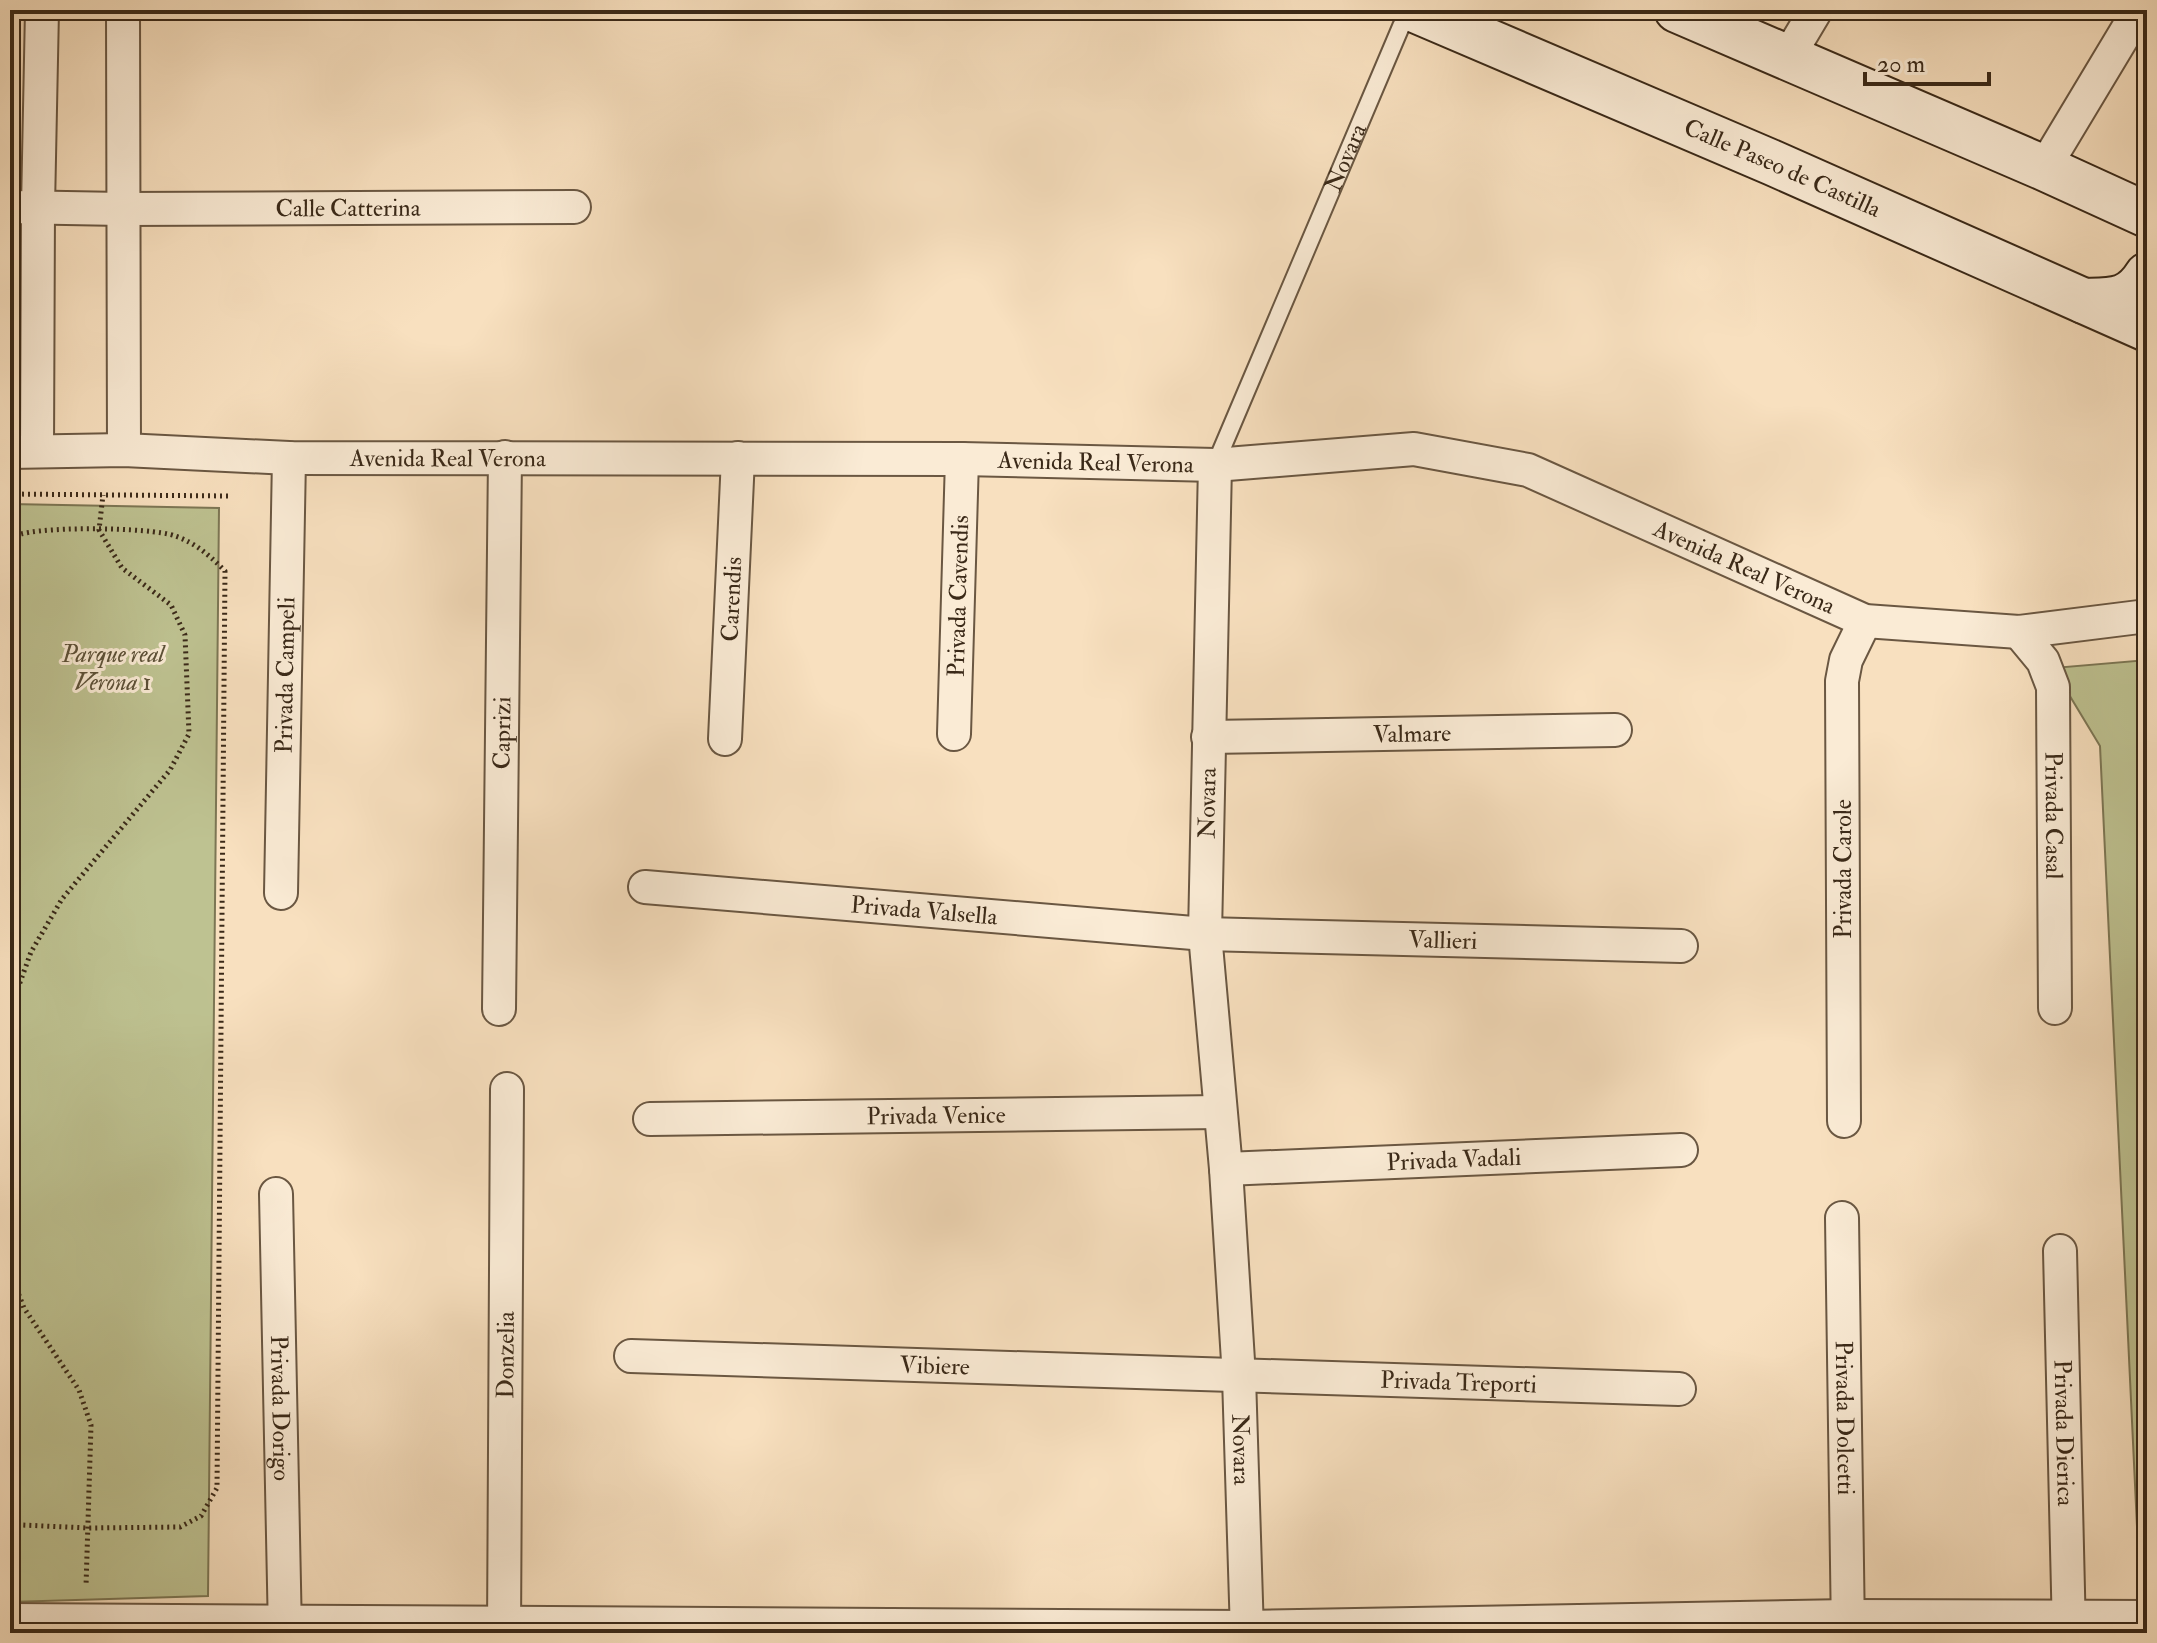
<svg xmlns="http://www.w3.org/2000/svg" width="2157" height="1643" font-family="'IM FELL Double Pica',serif">
<rect width="100%" height="100%" fill="#f8e0bf"/>
<filter id="stains"><feTurbulence type="fractalNoise" baseFrequency=".0025" numOctaves="4"/><feColorMatrix values="0 0 0 0 .2 0 0 0 0 .09 0 0 0 0 .02 0 0 0 .5 -.17"/></filter>
<radialGradient id="worn" r=".72"><stop offset=".6" stop-color="#630" stop-opacity="0"/><stop offset="1" stop-color="#630" stop-opacity=".3"/></radialGradient>
<!-- green -->
<g fill="#bec291" stroke="#7c7654" stroke-width="2">
<polygon points="10,504 219,508 208,1596 10,1602"/>
<polygon points="2147,660 2147,1611 2141,1611 2100,746 2053,668"/>
</g>
<g fill="none" stroke-linecap="round" stroke-linejoin="round">
<!-- lane casing -->
<g stroke="#6a5742" stroke-width="20">
<g id="lane">
<path id="s1" d="M1215,465L1408,10"/>
</g>
</g>
<!-- street casing -->
<g stroke="#6a5742" stroke-width="36">
<g id="street">
<polyline points="123,10 124,450"/>
<polyline points="1788,57 1816,10"/>
<polyline points="2044,168 2139,10"/>
<path id="s2" d="M10,207L122,209L574,207"/>
<polyline points="37,451 38,207 42,10"/>
<path id="s3" d="M10,452L124,450L289,458L962,459L1215,465L1414,449L1528,470L1865,621L2019,632L2147,616"/>
<path id="s4" d="M1215,465L1205,934L1226,1169L1239,1377L1247,1633"/>
<path id="s5" d="M2019,632L2043,661L2053,687L2055,1008"/>
<path id="s6" d="M954,734L962,459"/>
<path id="s7" d="M1208,737L1615,730"/>
<path id="s8" d="M725,739L738,458"/>
<path id="s9" d="M645,887L1205,934L1681,946"/>
<path id="s10" d="M281,893L289,458"/>
<path id="s11" d="M499,1009L505,457"/>
<path id="s12" d="M650,1119L1220,1112"/>
<polyline points="1844,1121 1842,681 1846,660 1865,621"/>
<path id="s13" d="M1226,1169L1681,1150"/>
<path id="s14" d="M276,1194L285,1633"/>
<path id="s15" d="M1842,1218L1848,1633"/>
<path id="s16" d="M2060,1251L2069,1633"/>
<path id="s17" d="M631,1356L1679,1389"/>
<polyline points="10,1620 1248,1627 1848,1616 2147,1617"/>
<path id="s18" d="M504,1633L507,1089"/>
</g>
</g>
<!-- secondary casing -->
<g stroke="#3a2918" stroke-width="48">
<g id="secondary">
<path id="s19" d="M1415,10L1773,163L2147,329"/>
<polyline points="1677,10 2044,168 2147,215"/>
<path d="M2084,301C2113,300 2130,302 2147,275"/>
</g>
</g>
<!-- path -->
<g stroke="#3a2918" stroke-width="5" stroke-dasharray="2 4" stroke-linecap="butt">
<polyline points="10,494 228,496"/>
<path d="M10,538C28,525 153,527 175,536C196,543 210,556 225,571L217,1488L201,1516L180,1527L88,1528L22,1525L10,1518"/>
<polyline points="2147,972 2139,1090 2147,1125"/>
<polyline points="10,1150 14,999 31,952 62,899 170,770 189,734 185,635 171,605 122,568 99,530 103,495"/>
<path d="M2147,1189C2142,1224 2137,1261 2147,1295"/>
<polyline points="10,1272 24,1308 79,1390 91,1425 86,1586"/>
<polyline points="2147,1456 2144,1510 2147,1522"/>
</g>
<!-- lane -->
<use href="#lane" stroke="#faebd5" stroke-width="16"/>
<!-- street -->
<use href="#street" stroke="#faebd5" stroke-width="32"/>
<!-- secondary -->
<use href="#secondary" stroke="#faebd5" stroke-width="44"/>
</g>
<g text-anchor="middle" stroke-width="6" stroke-linejoin="round" paint-order="stroke">
<!-- street labels -->
<g font-size="24" fill="#3a2918" stroke="#faebd5">
<text dy="8" stroke="none"><textPath href="#s1" startOffset="334">Novara</textPath></text>
<text dy="8" stroke="none"><textPath href="#s19" startOffset="400">Calle Paseo de Castilla</textPath></text>
<text dy="8" stroke="none"><textPath href="#s2" startOffset="338">Calle Catterina</textPath></text>
<text dy="8" stroke="none"><textPath href="#s3" startOffset="438">Avenida Real Verona</textPath></text>
<text dy="8" stroke="none"><textPath href="#s3" startOffset="1086">Avenida Real Verona</textPath></text>
<text dy="8" stroke="none"><textPath href="#s3" startOffset="1758">Avenida Real Verona</textPath></text>
<text dy="8" stroke="none"><textPath href="#s6" startOffset="138">Privada Cavendis</textPath></text>
<text dy="8" stroke="none"><textPath href="#s8" startOffset="140">Carendis</textPath></text>
<text dy="8" stroke="none"><textPath href="#s10" startOffset="218">Privada Campeli</textPath></text>
<text dy="8" stroke="none"><textPath href="#s11" startOffset="276">Caprizi</textPath></text>
<text dy="8" stroke="none"><textPath href="#s7" startOffset="204">Valmare</textPath></text>
<text transform="translate(1207 803) rotate(-89)" y="8">Novara</text>
<text dy="8" stroke="none"><textPath href="#s5" startOffset="194">Privada Casal</textPath></text>
<text transform="translate(1843 869) rotate(-90)" y="8">Privada Carole</text>
<text dy="8" stroke="none"><textPath href="#s9" startOffset="280">Privada Valsella</textPath></text>
<text dy="8" stroke="none"><textPath href="#s9" startOffset="800">Vallieri</textPath></text>
<text dy="8" stroke="none"><textPath href="#s12" startOffset="286">Privada Venice</textPath></text>
<text dy="8" stroke="none"><textPath href="#s13" startOffset="228">Privada Vadali</textPath></text>
<text dy="8" stroke="none"><textPath href="#s18" startOffset="278">Donzelia</textPath></text>
<text dy="8" stroke="none"><textPath href="#s17" startOffset="304">Vibiere</textPath></text>
<text dy="8" stroke="none"><textPath href="#s17" startOffset="828">Privada Treporti</textPath></text>
<text dy="8" stroke="none"><textPath href="#s14" startOffset="214">Privada Dorigo</textPath></text>
<text dy="8" stroke="none"><textPath href="#s15" startOffset="200">Privada Dolcetti</textPath></text>
<text dy="8" stroke="none"><textPath href="#s16" startOffset="182">Privada Dierica</textPath></text>
<text dy="8" stroke="none"><textPath href="#s4" startOffset="986">Novara</textPath></text>
</g>
<!-- park labels -->
<g font-size="24" font-style="italic" fill="#5b4f36" stroke="#faebd5">
<text x="113" y="662">Parque real<tspan x="113" dy="28">Verona 1</tspan></text>
</g>
</g>
<!-- margin -->
<rect width="2157" height="1643" fill="none" stroke="#f8e0bf" stroke-width="40"/>
<rect x="12" y="12" width="2133" height="1619" fill="none" stroke="#3a2918" stroke-width="4"/>
<rect x="20" y="20" width="2117" height="1603" fill="none" stroke="#3a2918" stroke-width="2"/>
<!-- scale -->
<path d="M1865 72v12h124v-12" fill="none" stroke="#3a2918" stroke-width="4"/>
<text x="1877" y="72" font-size="24" fill="#3a2918" stroke="#faebd5" stroke-width="6" paint-order="stroke">20 m</text>
<rect width="100%" height="100%" filter="url(#stains)"/>
<rect width="100%" height="100%" fill="url(#worn)"/>
</svg>
